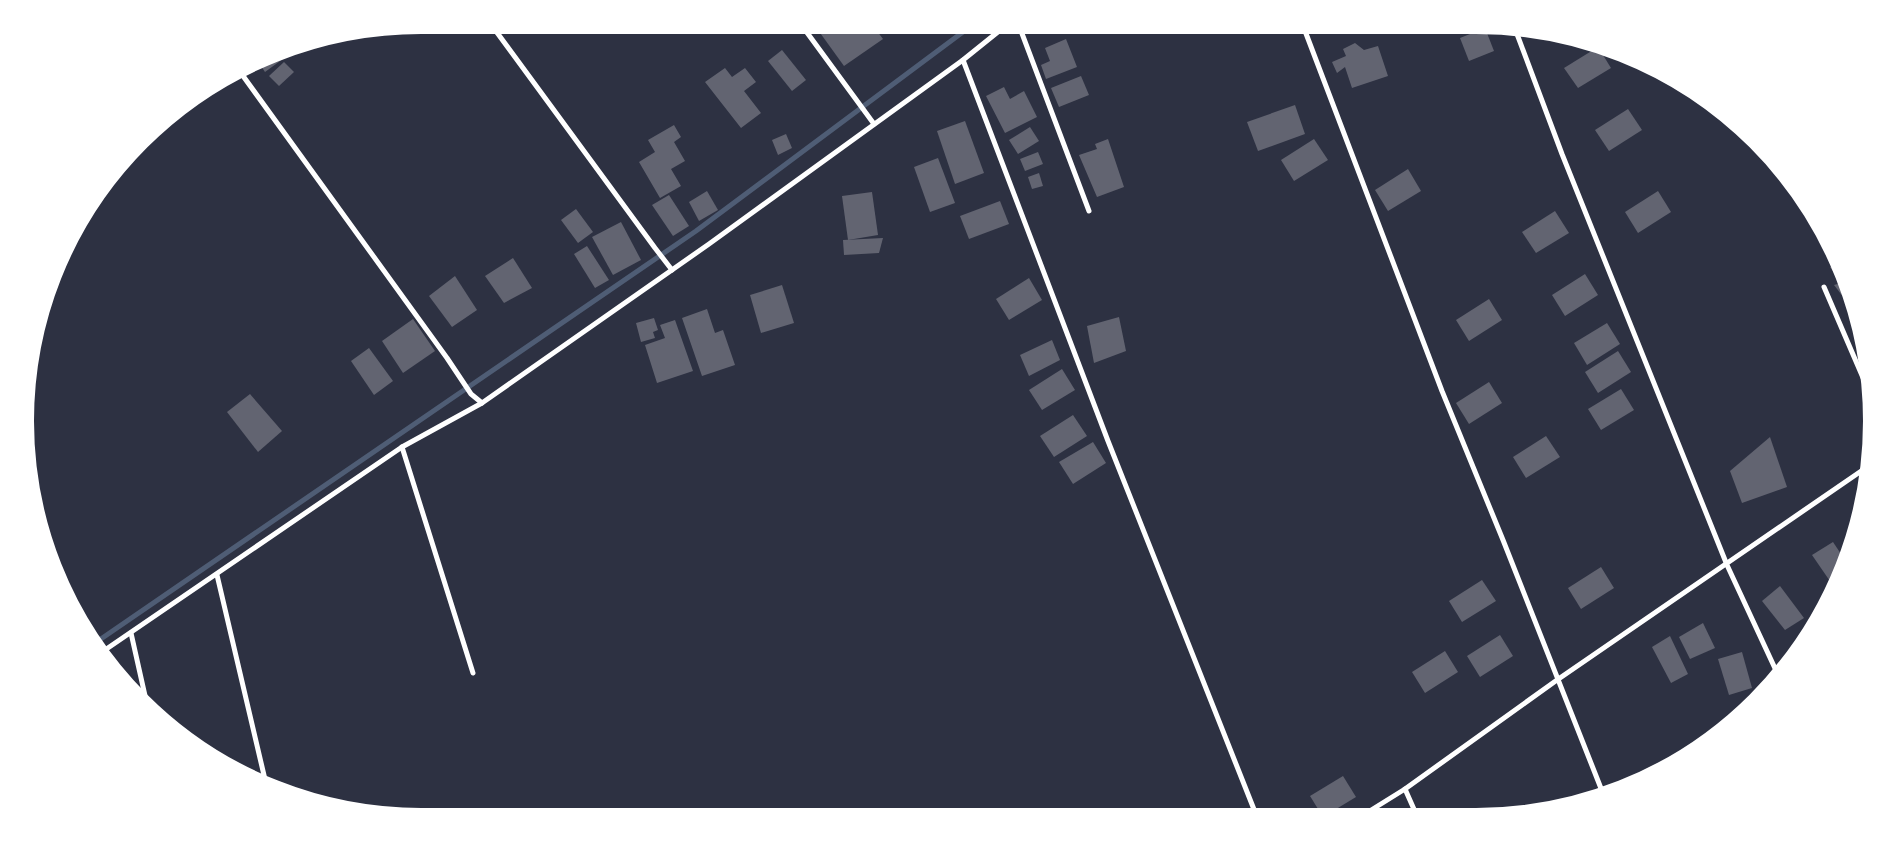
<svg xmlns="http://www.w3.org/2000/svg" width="1897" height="842" font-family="Montserrat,sans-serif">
<rect width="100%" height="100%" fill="#2d3142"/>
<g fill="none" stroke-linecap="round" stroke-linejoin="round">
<!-- stream -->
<polyline stroke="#4f5d75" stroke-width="5" points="95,643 696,231 975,23"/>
</g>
<!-- building -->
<g fill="#626471">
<polygon points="674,23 718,23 719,24 704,34 697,23 681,33"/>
<polygon points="829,23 871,23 883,39 844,66 818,30"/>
<polygon points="1485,28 1494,51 1469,61 1460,38"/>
<polygon points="1535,28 1553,30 1555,31 1541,39"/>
<polygon points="1066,39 1077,67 1046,79 1041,65 1050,61 1045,48"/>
<polygon points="1355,43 1364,50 1378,46 1388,76 1352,88 1345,67 1337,73 1332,62 1346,56 1343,49"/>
<polygon points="1598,47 1611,68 1578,88 1564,68"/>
<polygon points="282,49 287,56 265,72 257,60"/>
<polygon points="782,50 806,80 792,91 768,61"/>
<polygon points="284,62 294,72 279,86 269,76"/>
<polygon points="725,68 732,77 745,68 756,82 744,91 761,113 741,128 705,82"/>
<polygon points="1081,76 1089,95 1059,107 1051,88"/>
<polygon points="1004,87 1010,99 1024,91 1037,117 1005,133 986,96"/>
<polygon points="1295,105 1305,134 1258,151 1247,122"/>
<polygon points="1628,109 1642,130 1609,151 1595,130"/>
<polygon points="965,121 984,173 955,184 937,131"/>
<polygon points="674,125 681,137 674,142 685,161 671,169 681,186 660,198 639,162 655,152 648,140"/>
<polygon points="1030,127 1039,141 1018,154 1009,140"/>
<polygon points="786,134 792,148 778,155 772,140"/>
<polygon points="1108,139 1124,187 1097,197 1079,155 1097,149 1095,144"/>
<polygon points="1314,139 1328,160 1294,181 1281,160"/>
<polygon points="1038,152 1043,164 1025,171 1020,159"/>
<polygon points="938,158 955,203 930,212 914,167"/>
<polygon points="1408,169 1421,191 1388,211 1375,190"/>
<polygon points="1039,173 1043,186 1032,189 1028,177"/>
<polygon points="707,191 718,210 699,221 689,202"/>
<polygon points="1658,191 1671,212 1638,233 1625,212"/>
<polygon points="872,192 878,235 848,240 842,196"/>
<polygon points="669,195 689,226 673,236 652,205"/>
<polygon points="1000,201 1009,224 969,239 960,216"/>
<polygon points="576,209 593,232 578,243 561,220"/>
<polygon points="1555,211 1569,233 1536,253 1522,232"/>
<polygon points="621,222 641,260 613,275 592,237"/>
<polygon points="883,238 879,253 844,255 843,240"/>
<polygon points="587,246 609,280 595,288 574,254"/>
<polygon points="513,258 532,288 504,303 485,276"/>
<polygon points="1841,263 1846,275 1839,280 1830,267"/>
<polygon points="1585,274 1598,295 1565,316 1552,295"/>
<polygon points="455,276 477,310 452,327 429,296"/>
<polygon points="1029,278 1042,300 1009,320 996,299"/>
<polygon points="1848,281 1851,293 1844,298 1834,285"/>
<polygon points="782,285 794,323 761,333 750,295"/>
<polygon points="1489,299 1502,320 1469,341 1456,320"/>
<polygon points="1854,300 1858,314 1855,316 1846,303"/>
<polygon points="707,309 715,333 723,330 735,365 702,376 682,318"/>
<polygon points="1119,317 1126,351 1094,363 1087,326"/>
<polygon points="654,318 658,330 653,332 655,338 641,342 636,323"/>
<polygon points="1859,318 1863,332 1861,334 1851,321"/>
<polygon points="413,319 435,351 403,373 382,341"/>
<polygon points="675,320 693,371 657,383 645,345 665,338 660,325"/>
<polygon points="1607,323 1620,344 1587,365 1574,343"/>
<polygon points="1052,340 1060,360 1029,376 1020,355"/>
<polygon points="369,348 393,381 374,395 351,361"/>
<polygon points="1618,351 1631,372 1598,393 1585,372"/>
<polygon points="1062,369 1075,390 1042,410 1029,390"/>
<polygon points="1489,382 1502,403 1469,424 1456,403"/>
<polygon points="1621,389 1634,410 1601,430 1588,409"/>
<polygon points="250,394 282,431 258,452 227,412"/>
<polygon points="1073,415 1087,436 1054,457 1040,436"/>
<polygon points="1546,436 1560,457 1526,478 1513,457"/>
<polygon points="1770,437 1787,487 1742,503 1730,471"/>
<polygon points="1093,442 1106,463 1073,484 1059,462"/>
<polygon points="1833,542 1847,563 1844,573 1837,585 1834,587 1812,555"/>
<polygon points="1601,567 1614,588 1581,609 1568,588"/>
<polygon points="1482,580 1496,601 1462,622 1449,601"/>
<polygon points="1780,586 1804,618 1785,630 1762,601"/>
<polygon points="1703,623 1715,648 1690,659 1679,637"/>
<polygon points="1500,635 1513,656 1480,677 1467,656"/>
<polygon points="1670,636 1688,674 1671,683 1652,647"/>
<polygon points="1445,651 1458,672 1425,693 1412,672"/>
<polygon points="1742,652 1752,688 1729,695 1718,659"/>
<polygon points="1343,776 1356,797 1323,817 1310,796"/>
</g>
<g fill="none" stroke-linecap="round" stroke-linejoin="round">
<!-- minor -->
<g stroke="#fff" stroke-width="5">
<polyline points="490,23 655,248 672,270"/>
<polyline points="800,23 874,124"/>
<polyline points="1018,23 1089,211"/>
<polyline points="1302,23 1442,391 1503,540 1604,796"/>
<polyline points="1514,26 1562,154 1727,565 1779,677"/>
<polyline points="963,60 1108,441 1257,817"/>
<polyline points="238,69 447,358 471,394 482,403"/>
<polyline points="1824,287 1873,401"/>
<polyline points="402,447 473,673"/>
<polyline points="217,575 267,788"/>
<polyline points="131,633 148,709"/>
<polyline points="102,652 402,447 482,403 709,244 963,60 1009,23"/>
<polyline points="1405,789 1417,816"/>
<polyline points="1360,817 1405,789 1557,680 1870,465"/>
</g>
</g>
<!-- crop -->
<path d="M0 0H1897V842H0ZM421 31H1476A390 390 0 0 1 1866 421V421A390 390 0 0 1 1476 811H421A390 390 0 0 1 31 421V421A390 390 0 0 1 421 31Z" fill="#fff" fill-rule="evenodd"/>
<path fill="none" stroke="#fff" stroke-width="6" d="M421 31H1476A390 390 0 0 1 1866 421V421A390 390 0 0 1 1476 811H421A390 390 0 0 1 31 421V421A390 390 0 0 1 421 31Z"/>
</svg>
